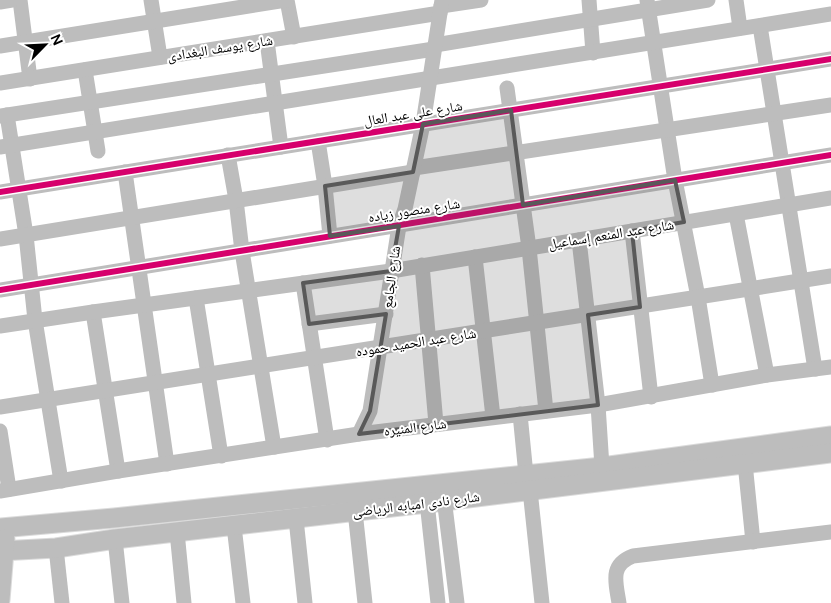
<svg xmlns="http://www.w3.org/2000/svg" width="831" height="603" font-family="'DM Sans','Noto Naskh Arabic',sans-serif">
<rect width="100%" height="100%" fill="#fff"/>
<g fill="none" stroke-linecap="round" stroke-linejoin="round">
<!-- major casing -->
<g stroke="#dbdbdb" stroke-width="21">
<g id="major">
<polyline points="0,528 114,518 602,467 831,436"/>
<polyline points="0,551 56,548 115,539 444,501 831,453"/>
<polyline points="0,600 5,539"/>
</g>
</g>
<!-- minor -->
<g stroke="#bdbdbd" stroke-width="15">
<polyline points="20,0 30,79"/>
<polyline points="151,0 160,57"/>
<polyline points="287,0 294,37"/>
<polyline points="589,0 593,53"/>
<polyline points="647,0 675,180 698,297 712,385"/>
<polyline points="736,0 740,28"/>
<polyline points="0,2 12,0"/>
<polyline points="441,6 481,0"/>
<polyline points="760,26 815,369"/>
<polyline points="267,41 281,147"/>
<polyline points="435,45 708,0"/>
<polyline points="0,46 286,0"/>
<polyline points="85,70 98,151"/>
<polyline points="0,83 440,13"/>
<polyline points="507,88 529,248 546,411"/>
<polyline points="7,115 26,235 35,320 61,481"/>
<polyline points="0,116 434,49"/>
<polyline points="318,141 325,186 330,236"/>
<polyline points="0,147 831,14"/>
<polyline points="228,155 236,200 242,251 274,447"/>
<polyline points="414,168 831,105"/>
<polyline points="125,172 167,464"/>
<polyline points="0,192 831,59"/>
<polyline points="736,214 767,375"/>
<polyline points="632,231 651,397"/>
<polyline points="0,239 413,172"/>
<polyline points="579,240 598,405 602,467"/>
<polyline points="475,257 493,417"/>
<polyline points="422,265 436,424"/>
<polyline points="303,283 327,440"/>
<polyline points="0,290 831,155"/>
<polyline points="196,298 221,456"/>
<polyline points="93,312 118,471"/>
<polyline points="309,324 386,314"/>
<polyline points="0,326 93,312 391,271 831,198"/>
<polyline points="0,407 831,276"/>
<polyline points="520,414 526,475"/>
<polyline points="0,431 9,489"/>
<polyline points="359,434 370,411 399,226 405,209 423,124 442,0"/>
<polyline points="745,463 753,542"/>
<polyline points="443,490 457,603"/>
<polyline points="530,490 542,603"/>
<polyline points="0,491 118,471 359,434 598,405 767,375 831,367"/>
<polyline points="426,493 438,603"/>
<polyline points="355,511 365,603"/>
<polyline points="296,519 305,603"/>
<polyline points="234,526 243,603"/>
<polyline points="177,532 184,603"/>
<polyline points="115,539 122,603"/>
<polyline points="56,548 62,603"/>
<path d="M619,603C616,583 609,565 633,556L831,532"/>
</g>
<!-- major -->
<use href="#major" stroke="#bdbdbd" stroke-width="19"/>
<!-- cycleway casing -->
<g stroke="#fff" stroke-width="9">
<g id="cycleway">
<polyline points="0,192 831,59"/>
<polyline points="0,290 831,155"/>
</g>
</g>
<!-- cycleway -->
<use href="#cycleway" stroke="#d6006c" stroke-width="6"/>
</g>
<!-- marked area -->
<path fill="#595959" fill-opacity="0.2" stroke="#595959" stroke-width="4" stroke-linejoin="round" d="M511,110L523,205L675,180L684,222L632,231L640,307L588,315L598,405L359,434L370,411L386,314L309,324L303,283L391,271L399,226L330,236L325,186L413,172L423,124Z"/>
<g text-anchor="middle" stroke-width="4" stroke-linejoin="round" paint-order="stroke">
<!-- street labels -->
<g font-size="14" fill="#000" stroke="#fff">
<text transform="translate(220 48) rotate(-9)" y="5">شارع يوسف البغدادى</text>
<text transform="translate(413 113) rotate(-9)" y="5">شارع على عبد العال</text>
<text transform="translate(414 210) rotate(-9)" y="5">شارع منصور زياده</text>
<text transform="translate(611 234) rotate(-9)" y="5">شارع عبد المنعم إسماعيل</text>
<text transform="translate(391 277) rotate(-82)" y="5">شارع الجامع</text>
<text transform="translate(416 342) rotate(-9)" y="5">شارع عبد الحميد حموده</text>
<text transform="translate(415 427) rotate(-7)" y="5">شارع المنيره</text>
<text transform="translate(416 504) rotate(-7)" y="5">شارع نادى امبابه الرياضى</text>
</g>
</g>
<!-- north arrow -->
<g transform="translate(45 45) rotate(66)" stroke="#ffffff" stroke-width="4" paint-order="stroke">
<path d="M0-4L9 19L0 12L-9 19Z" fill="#000000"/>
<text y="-8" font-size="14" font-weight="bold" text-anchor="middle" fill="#000000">N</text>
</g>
</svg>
